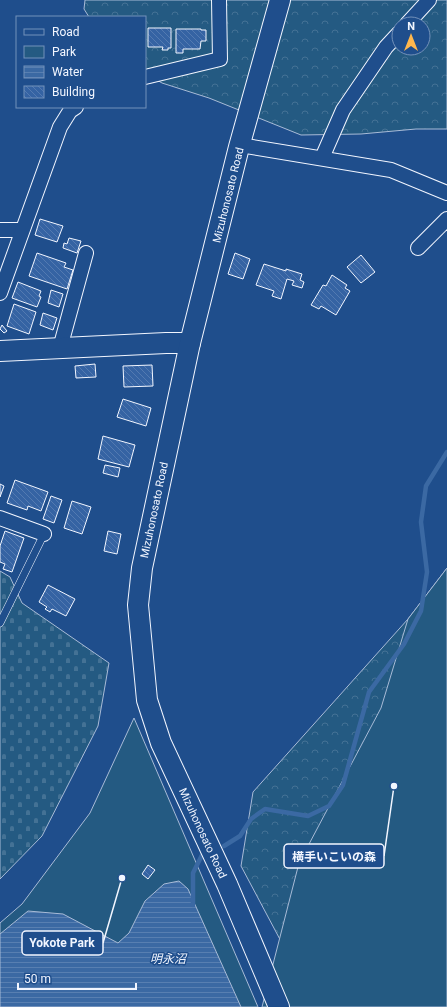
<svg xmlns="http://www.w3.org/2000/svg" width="447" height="1007" font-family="Roboto,'Noto Sans JP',sans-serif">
<defs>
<pattern id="forest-crowns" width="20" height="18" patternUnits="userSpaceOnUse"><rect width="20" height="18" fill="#245a82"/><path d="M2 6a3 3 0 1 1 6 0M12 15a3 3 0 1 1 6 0" fill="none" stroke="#447295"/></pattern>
<pattern id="cemetery-stones" width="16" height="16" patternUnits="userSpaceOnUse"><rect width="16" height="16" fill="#245a82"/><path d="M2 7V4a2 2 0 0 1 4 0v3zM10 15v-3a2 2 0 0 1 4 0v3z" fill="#447295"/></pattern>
<pattern id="water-rules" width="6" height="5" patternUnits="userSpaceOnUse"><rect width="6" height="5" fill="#3b69a3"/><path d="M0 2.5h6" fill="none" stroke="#587fb1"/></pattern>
<pattern id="building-back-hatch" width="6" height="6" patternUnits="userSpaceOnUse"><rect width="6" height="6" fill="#3563a3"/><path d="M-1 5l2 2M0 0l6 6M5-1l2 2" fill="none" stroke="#537ab1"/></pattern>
</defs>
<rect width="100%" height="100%" fill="#1f4e8c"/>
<!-- forest -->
<g fill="url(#forest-crowns)" stroke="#a8bbd7" fill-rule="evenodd">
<path d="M85,0H447V129H416L361,134L301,135L209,98L162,83L145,73V17H89L84,9ZM399,24H423V48H399Z"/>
<polygon points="447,568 447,1007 284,947 241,866 253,792 408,619"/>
</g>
<!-- cemetery -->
<polygon fill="url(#cemetery-stones)" stroke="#a8bbd7" points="0,571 10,577 22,603 109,663 98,726 42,836 0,879"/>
<!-- green -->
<g fill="#245a82" stroke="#a8bbd7">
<polygon points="447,568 447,1007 262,1007 299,863 381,708 408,619"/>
<polygon points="134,718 258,1007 0,1007 0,923 22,904 90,813"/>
</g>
<!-- water -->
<polygon fill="url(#water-rules)" stroke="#a8bbd7" points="179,881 188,889 241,1007 0,1007 0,934 28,911 63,914 118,943 129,933 145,901 164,884"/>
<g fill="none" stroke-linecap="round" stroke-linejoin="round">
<!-- stream -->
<g stroke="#3b69a3" stroke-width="4.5">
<polyline points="224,846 240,836 251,819 265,809 308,816 329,806 343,785 369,692 404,644 421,611 427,572 421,522 426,486 447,452"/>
<polyline points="193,905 193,873 202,855"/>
</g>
</g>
<!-- building -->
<g fill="url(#building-back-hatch)" stroke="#f2f6ff">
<polygon points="148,28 171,28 171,48 168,48 168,50 162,50 163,47 148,47"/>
<polygon points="176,29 201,29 201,30 206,30 206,41 201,41 200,49 183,49 183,53 176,53"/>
<polygon points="40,219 63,226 57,242 35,235"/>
<polygon points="69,238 81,241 77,253 63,248 64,243 67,244"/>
<polygon points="37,253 66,263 64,267 73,270 67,289 29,276"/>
<polygon points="235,253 250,259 243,279 228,274"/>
<polygon points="361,255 375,272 361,283 347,267"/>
<polygon points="264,264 286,271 286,269 302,274 300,280 304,282 302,288 292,285 294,281 287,279 281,299 272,296 274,291 256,285"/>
<polygon points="332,275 347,285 345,288 350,291 336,315 321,306 319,309 311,305 323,285 326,286"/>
<polygon points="18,282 41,291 39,296 41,297 37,307 12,298"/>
<polygon points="51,290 63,294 59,307 48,303"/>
<polygon points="14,304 36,312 29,334 7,326"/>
<polygon points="43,313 57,318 53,330 40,325"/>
<polygon points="2,325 7,331 4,333 0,329"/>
<polygon points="95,364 96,377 76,378 75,366"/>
<polygon points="152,365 153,386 124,387 123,366"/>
<polygon points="123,399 151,408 146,426 117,417"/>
<polygon points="103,436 135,445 129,467 98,459"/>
<polygon points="105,465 120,468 118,477 103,473"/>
<polygon points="15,480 48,492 41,511 28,506 27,510 7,503"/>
<polygon points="0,484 4,486 0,497"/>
<polygon points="51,496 62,500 54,523 43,519"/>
<polygon points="72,501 91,507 82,534 64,528"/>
<polygon points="5,531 24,538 12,572 3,569 5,564 0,562 0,546"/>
<polygon points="108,531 121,534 117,554 104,551"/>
<polygon points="48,585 75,599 66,616 52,609 50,612 45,609 47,607 39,602"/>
<polygon points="148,865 155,870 148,879 142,874"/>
</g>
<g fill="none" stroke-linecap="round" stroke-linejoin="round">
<!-- lane casing -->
<g stroke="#f2f6ff" stroke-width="8">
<polyline id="lane" points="0,623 44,534"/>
</g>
<!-- street casing -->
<g stroke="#f2f6ff" stroke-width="16">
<g id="street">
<polyline points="407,24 429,0"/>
<polyline points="145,77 220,59 219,0"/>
<polyline points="240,145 391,170 447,193"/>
<polyline points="322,158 343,110 386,47 399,33"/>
<polyline points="0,230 22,230"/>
<polyline points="418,248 447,219"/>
<polyline points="0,293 60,127 70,111 76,107"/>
<polyline points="60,348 86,253"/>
<polyline points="0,518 44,534"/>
</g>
</g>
<!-- secondary casing -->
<g stroke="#f2f6ff" stroke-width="22">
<g id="secondary">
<polyline points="0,351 166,343 190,343"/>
<polyline points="279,1007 227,884 161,743 147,700 138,605 142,568 190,343 239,147 280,0"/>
</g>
</g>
<!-- lane -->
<use href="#lane" stroke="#1f4e8c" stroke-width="7"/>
<!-- street -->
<use href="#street" stroke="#1f4e8c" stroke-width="14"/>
<!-- secondary -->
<use href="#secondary" stroke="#1f4e8c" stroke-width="20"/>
</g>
<g text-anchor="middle" stroke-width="3" stroke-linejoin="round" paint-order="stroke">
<!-- street labels -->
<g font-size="11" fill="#f2f6ff" stroke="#1f4e8c">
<text transform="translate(228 195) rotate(-76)" y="4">Mizuhonosato Road</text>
<text transform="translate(154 510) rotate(-78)" y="4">Mizuhonosato Road</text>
<text transform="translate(203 833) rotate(65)" y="4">Mizuhonosato Road</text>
</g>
<!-- water labels -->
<g font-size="12" font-style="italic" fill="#f2f6ff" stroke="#1f4e8c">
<text x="168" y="963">明永沼</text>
</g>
</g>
<!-- callouts -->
<path fill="none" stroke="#f2f6ff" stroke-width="1.5" d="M394 786L384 856M122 878L103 943"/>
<g fill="#f2f6ff" stroke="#1f4e8c" stroke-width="1.5">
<circle cx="394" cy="786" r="4"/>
<circle cx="122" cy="878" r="4"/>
</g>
<g fill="#1f4e8c" stroke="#f2f6ff" stroke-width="1.5">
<rect x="284" y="844" width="100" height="24" rx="4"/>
<rect x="22" y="931" width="81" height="24" rx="4"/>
</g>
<g font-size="12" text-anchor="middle" font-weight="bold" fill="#f2f6ff">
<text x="334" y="861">横手いこいの森</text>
<text x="62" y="947">Yokote Park</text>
</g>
<!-- legend -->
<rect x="16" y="16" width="130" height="92" fill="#1f4e8c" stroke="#7391ba"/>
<rect x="24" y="29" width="20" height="6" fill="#1f4e8c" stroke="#7391ba"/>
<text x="52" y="36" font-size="12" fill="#f2f6ff">Road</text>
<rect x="24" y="46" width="20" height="12" fill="#245a82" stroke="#7391ba"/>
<text x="52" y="56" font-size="12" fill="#f2f6ff">Park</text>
<rect x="24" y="66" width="20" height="12" fill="url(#water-rules)" stroke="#7391ba"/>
<text x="52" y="76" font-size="12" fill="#f2f6ff">Water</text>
<rect x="24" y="86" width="20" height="12" fill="url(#building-back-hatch)" stroke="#7391ba"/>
<text x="52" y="96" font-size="12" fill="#f2f6ff">Building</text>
<!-- north arrow -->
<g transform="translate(411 36)"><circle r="19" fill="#1f4e8c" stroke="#7391ba"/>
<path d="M0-3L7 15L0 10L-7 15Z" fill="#ffb74d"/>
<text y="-6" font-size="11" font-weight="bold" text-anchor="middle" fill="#f2f6ff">N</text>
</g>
<!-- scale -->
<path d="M18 983v6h118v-6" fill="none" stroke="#f2f6ff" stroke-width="2"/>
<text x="24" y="983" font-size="12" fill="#f2f6ff" stroke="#1f4e8c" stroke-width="3" paint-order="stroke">50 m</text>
</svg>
